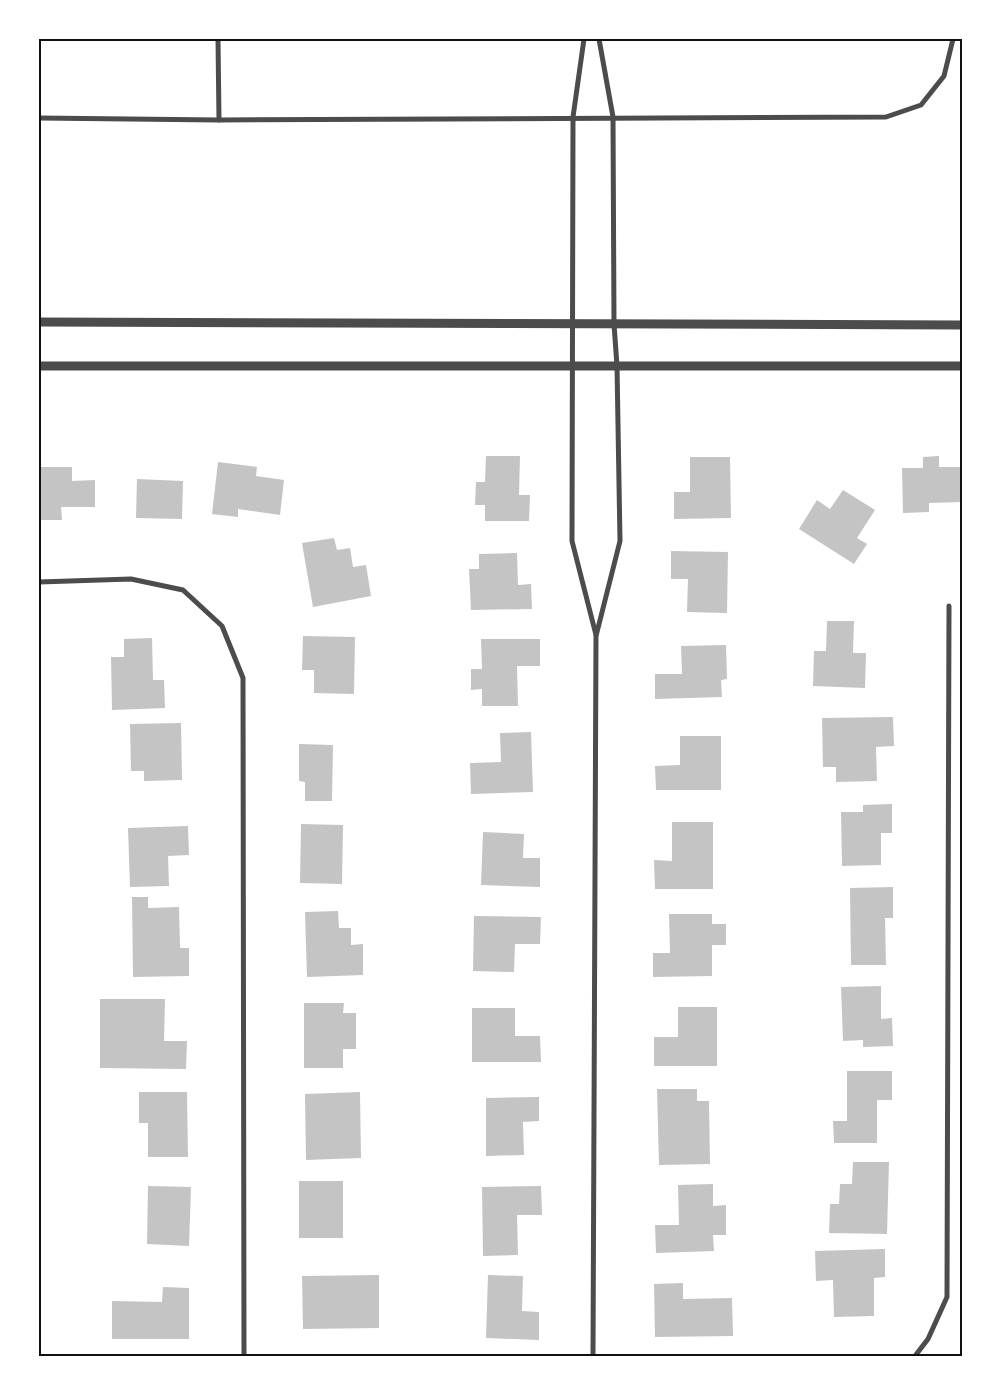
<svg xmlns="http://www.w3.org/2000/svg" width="1001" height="1395" font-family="Commissioner,sans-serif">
<rect width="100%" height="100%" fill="#fff"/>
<!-- building -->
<g fill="#c4c4c4">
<polygon points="486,456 520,456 519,495 530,495 529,521 485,521 485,505 475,505 476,482 485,482"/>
<polygon points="939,456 939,467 962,467 962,502 929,503 929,512 903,513 902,468 923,468 923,457"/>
<polygon points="690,457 730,457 731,518 674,519 674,492 690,492"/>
<polygon points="218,462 257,467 256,476 284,480 280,515 238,509 238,517 212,514"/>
<polygon points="39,467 72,467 72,481 95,480 95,507 61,507 62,520 39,520"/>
<polygon points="137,479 183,481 182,519 136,518"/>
<polygon points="843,490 875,510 857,538 867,544 854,564 799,529 817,500 830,509"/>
<polygon points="334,538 337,550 350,548 353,567 366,565 371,596 313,607 302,543"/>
<polygon points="671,551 728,552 727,613 687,612 688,579 671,579"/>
<polygon points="517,553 518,585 531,584 532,609 471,610 469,569 479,569 479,554"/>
<polygon points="827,621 854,621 853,653 866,653 865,688 813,686 814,651 826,651"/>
<polygon points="303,636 355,637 354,694 314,693 314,670 302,670"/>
<polygon points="152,638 153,680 164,680 165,708 112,710 111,657 124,657 124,639"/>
<polygon points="481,639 540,639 540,666 517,666 518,706 482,706 482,689 471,690 471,669 482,669"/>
<polygon points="726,645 727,679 721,680 722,697 655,699 655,674 682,674 681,646"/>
<polygon points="893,717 894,746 876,747 877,781 836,782 836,767 823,767 822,718"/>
<polygon points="181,723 182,780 144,781 144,771 131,771 130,724"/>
<polygon points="531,732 533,792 471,794 470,763 501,762 500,733"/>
<polygon points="680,736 721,736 721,790 656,790 655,766 680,765"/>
<polygon points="299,744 333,745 332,801 305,801 305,782 299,781"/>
<polygon points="892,804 892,833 881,833 881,865 842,866 841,812 863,812 863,805"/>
<polygon points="672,822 713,822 713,889 655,889 654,860 672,861"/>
<polygon points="301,824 343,825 342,884 300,883"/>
<polygon points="188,826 189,855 168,856 169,886 130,887 128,828"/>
<polygon points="483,832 524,834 523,858 540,858 540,887 481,885"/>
<polygon points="893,887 893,918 885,918 886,965 851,965 850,888"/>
<polygon points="132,897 148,897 148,908 179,907 180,948 189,948 189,976 133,977"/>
<polygon points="338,911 339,928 351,928 351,945 363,944 363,975 307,977 305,912"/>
<polygon points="669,914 712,914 712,924 726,924 726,945 712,945 712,976 653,977 653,953 670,953"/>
<polygon points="474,916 541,917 540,944 515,944 514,972 473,971"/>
<polygon points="881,986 881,1019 892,1018 893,1046 863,1047 863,1040 843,1041 841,987"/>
<polygon points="100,999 165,999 164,1041 187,1041 186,1069 100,1068"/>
<polygon points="304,1003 344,1003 343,1013 356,1013 356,1049 343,1049 343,1068 304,1068"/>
<polygon points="678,1007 717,1007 717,1066 654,1066 654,1037 678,1037"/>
<polygon points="472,1008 515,1008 515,1036 540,1036 541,1062 472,1062"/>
<polygon points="847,1071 892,1071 892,1100 877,1100 877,1143 834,1143 833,1121 847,1121"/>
<polygon points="657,1089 697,1089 697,1101 709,1101 710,1164 659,1165"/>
<polygon points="139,1092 187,1092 188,1157 148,1157 148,1123 139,1123"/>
<polygon points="360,1092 361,1158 306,1160 305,1094"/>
<polygon points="539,1097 539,1121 523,1122 524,1155 486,1156 486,1098"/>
<polygon points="853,1162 889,1162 887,1234 829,1233 830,1204 839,1204 840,1184 852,1184"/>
<rect x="299" y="1181" width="44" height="57"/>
<polygon points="713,1184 713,1206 726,1205 726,1235 713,1235 714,1251 656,1253 655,1225 679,1225 678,1185"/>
<polygon points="148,1186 191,1187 189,1246 147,1244"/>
<polygon points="541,1186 542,1215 517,1215 518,1255 483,1256 482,1187"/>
<polygon points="885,1249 885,1277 874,1278 874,1316 834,1317 833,1280 816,1281 815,1251"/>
<polygon points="379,1275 379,1328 303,1329 302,1276"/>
<polygon points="488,1275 523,1276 522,1311 539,1312 539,1340 486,1338"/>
<polygon points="683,1283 683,1299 732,1298 733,1336 655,1337 654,1284"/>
<polygon points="163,1287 189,1288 189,1339 112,1339 112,1301 162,1302"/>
</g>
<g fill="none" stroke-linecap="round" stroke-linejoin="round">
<!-- minor -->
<g stroke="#4c4c4c" stroke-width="5">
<polyline points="218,39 219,120"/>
<polyline points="584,39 573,117 572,541 596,635"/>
<polyline points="39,118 219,120 886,117 921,105 944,76 953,39"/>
<polyline points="39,582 131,579 183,590 222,626 243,678 244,1356"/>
<polyline points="593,1356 596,636 620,541 617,366 614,324 613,117 599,39"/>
<polyline points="915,1356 928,1339 947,1297 949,606"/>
</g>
<!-- tertiary -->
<g stroke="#4c4c4c" stroke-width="9">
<polyline points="39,322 962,325"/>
<polyline points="39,366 962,366"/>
</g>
</g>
<!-- border -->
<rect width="1001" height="1395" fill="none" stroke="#ffffff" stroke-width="80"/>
<rect x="40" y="40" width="921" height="1315" fill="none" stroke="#111" stroke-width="2"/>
</svg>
